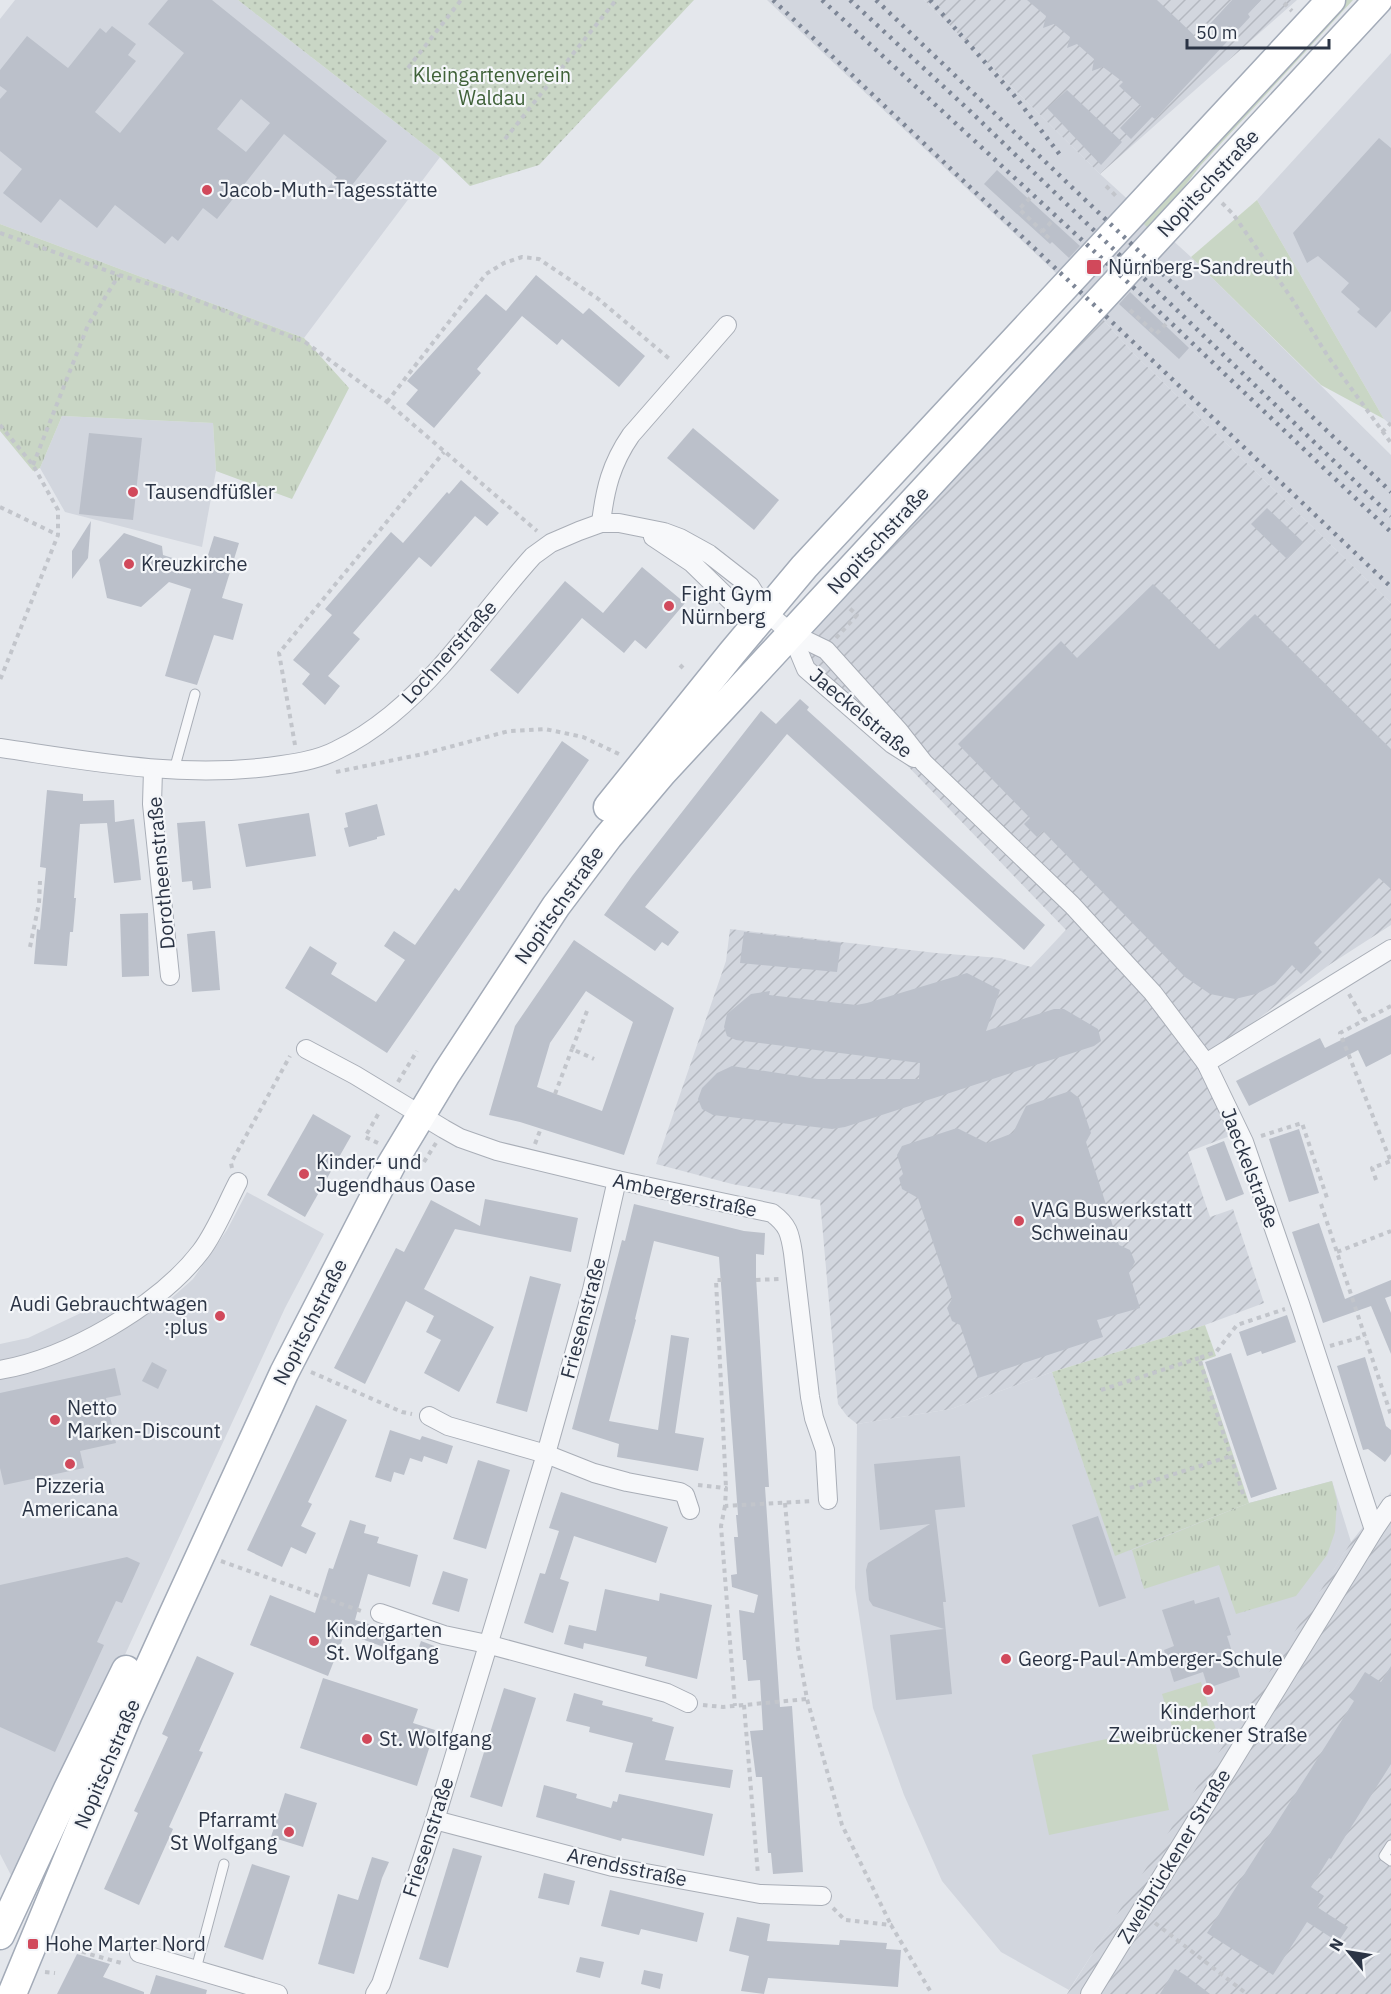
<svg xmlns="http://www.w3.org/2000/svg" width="1391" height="1994" font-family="'IBM Plex Sans',sans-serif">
<defs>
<pattern id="industrial-furrows" width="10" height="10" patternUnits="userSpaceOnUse" patternTransform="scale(1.5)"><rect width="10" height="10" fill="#d2d6de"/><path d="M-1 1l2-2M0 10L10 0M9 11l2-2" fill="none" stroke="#b4b8c0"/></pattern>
<pattern id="park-tufts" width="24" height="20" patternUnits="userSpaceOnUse" patternTransform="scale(1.5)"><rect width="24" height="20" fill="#c9d6c5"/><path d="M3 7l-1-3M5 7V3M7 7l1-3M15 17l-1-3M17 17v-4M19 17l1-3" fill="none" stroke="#adb8ab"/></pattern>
<pattern id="garden-dots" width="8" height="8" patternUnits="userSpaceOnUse" patternTransform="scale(1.5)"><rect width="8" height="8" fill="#c9d6c5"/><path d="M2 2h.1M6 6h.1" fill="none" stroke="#adb8ab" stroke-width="1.8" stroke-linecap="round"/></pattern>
</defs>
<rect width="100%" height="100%" fill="#e4e7ec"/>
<!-- built -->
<g fill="#d2d6de">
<polygon points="15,0 238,0 440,157 304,338 0,224 0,19"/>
<polygon points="767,0 924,0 1100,174 1191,257 1391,455 1391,603 1133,353 1092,307"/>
<polygon points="1391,53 1391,425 1384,419 1257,200"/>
<polygon points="62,416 213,423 216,471 202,547 65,512 40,468"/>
<polygon points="247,1192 324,1234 285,1308 99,1711 14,1881 0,1854 0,1344 28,1338 102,1303 166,1303 193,1279 227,1230"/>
<polygon points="1052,1372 1116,1555 1249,1503 1332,1481 1351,1542 1202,1783 1069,1990 1001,1952 942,1881 904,1795 873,1708 855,1588 857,1424 951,1409"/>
</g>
<!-- industrial -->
<g fill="url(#industrial-furrows)">
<polygon points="924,0 1297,0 1100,174"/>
<polygon points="1092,307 1133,353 1391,603 1391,925 1329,965 1200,1063 1235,1134 1188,1152 1210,1217 1233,1209 1264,1303 1205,1325 1052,1372 951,1409 857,1424 847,1416 838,1404 820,1200 732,1184 656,1164 726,961 730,929 936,953 1000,958 1031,967 1066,930 785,639"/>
<polygon points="1391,1492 1391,1994 1067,1994 1351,1542"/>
</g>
<!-- grass -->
<g fill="#c9d6c5">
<polygon points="1345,0 1353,0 1200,166 1151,231 1140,220"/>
<polygon points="1257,200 1384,419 1321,385 1191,257"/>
<polygon points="1201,1682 1216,1730 1177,1742 1162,1694"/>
<polygon points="1153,1729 1169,1810 1049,1835 1032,1755"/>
</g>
<!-- park -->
<g fill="url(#park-tufts)">
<polygon points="0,224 304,338 349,388 292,499 216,471 213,423 62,416 40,468 33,471 0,431"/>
<polygon points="1332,1481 1337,1501 1335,1532 1327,1555 1296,1596 1236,1614 1219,1565 1144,1589 1132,1550 1249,1503"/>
</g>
<!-- garden -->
<g fill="url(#garden-dots)">
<polygon points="238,0 694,0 539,165 470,186 440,157"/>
<polygon points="1205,1325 1216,1356 1202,1361 1249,1503 1115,1556 1052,1372"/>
</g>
<!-- building -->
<g fill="#bbc0ca" fill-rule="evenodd">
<path d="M168,0H212L387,141L341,199L328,188L337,177L284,134L217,219L203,208L178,241L172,236L165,244L115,205L97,228L60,199L41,223L3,193L22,169L0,151V99L7,91L0,86V70L27,36L68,68L100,28L106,33L112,26L136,44L128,55L136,61L95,112L120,133L184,53L148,24ZM241,99L270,123L246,152L217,129Z"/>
<polygon points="1027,0 1157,0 1197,38 1232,0 1261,0 1248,14 1250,17 1155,119 1152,117 1131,139 1120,128 1141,106 1119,86 1123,82 1103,67 1092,71 1094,59 1077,44 1067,48 1070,37 1054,24 1043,28 1046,16"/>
<polygon points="1067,90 1122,142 1101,165 1047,108"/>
<polygon points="1379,138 1391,148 1391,311 1376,328 1357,312 1360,309 1341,292 1349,283 1318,256 1307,263 1293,233"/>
<polygon points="997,170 1080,246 1069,258 1052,242 1050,244 984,184"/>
<polygon points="536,275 583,314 589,308 645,356 619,387 562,339 557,345 522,316 477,369 481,373 434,428 406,404 418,390 407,381 486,294 506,311"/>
<polygon points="1130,292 1189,348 1179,359 1119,304"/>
<polygon points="693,428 779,500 754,530 667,458"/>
<polygon points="89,433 142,438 133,520 79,514"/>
<polygon points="461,480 499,513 487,526 475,516 431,567 419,557 353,633 360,639 328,676 340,686 325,705 302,684 310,674 293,660 332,615 325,609 391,532 403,543 447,492 449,494"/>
<polygon points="1267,508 1303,542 1287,559 1251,524"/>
<polygon points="91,521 88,558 72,579 72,551"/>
<polygon points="124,533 162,546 163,555 204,568 214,536 239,543 222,598 243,604 233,640 214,635 197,685 165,676 191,589 169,582 141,607 107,598 99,560"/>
<polygon points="642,567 685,603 646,649 635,640 624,653 582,618 518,694 490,670 565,581 603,613"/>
<polygon points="1153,584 1219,649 1255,614 1391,749 1391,889 1379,878 1314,943 1322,952 1301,974 1292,965 1275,984 1256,994 1235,999 1210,994 1185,977 1043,831 1037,837 1024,824 1030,818 958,744 1061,641 1077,658"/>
<polygon points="800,699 809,707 807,710 1045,925 1024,950 787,734 645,907 679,932 668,946 662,942 655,951 604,915 632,876 761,711 776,724"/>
<polygon points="562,741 589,760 387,1053 285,988 310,946 337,963 331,974 376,1002 405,960 384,946 394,931 415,945 455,888 459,891"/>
<polygon points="47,790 83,794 83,801 114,800 115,822 134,819 139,861 141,880 114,883 107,823 80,824 74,898 76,898 73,932 70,932 67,966 34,964 37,929 40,930 46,868 40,867"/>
<polygon points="377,804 385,835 377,837 377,839 349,847 344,828 348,827 345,813"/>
<polygon points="309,813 316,856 246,867 238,824"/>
<polygon points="205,821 211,888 193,890 192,881 182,882 177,823"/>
<polygon points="148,913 149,976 122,977 120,914"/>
<polygon points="211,931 215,931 220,990 192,992 187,934"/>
<polygon points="744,932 841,943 837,972 740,963"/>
<path d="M574,940L674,1008L624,1155L520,1122L489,1115L515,1026ZM586,991L633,1022L602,1111L537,1087L550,1043Z"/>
<polygon points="967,973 1000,990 986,1031 1054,1009 1064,1009 1098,1029 1101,1041 1094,1046 845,1127 832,1129 713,1115 702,1109 698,1099 702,1088 717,1073 732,1066 817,1079 919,1079 920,1063 736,1040 727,1036 724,1027 727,1014 751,994 770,991 769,995 856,1005 867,1003"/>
<polygon points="1391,1015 1391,1054 1366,1067 1358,1050 1249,1106 1236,1081 1320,1038 1325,1048"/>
<polygon points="1070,1091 1079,1098 1091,1133 1086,1142 1119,1245 1130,1250 1135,1262 1129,1273 1140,1308 1097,1320 1103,1337 978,1378 960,1325 952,1321 947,1308 952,1299 918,1198 902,1189 899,1178 903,1174 897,1155 902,1146 957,1128 987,1143 1013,1133 1026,1106"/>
<polygon points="313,1114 351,1136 305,1217 267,1195"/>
<polygon points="1299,1129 1319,1193 1289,1202 1269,1139"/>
<polygon points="1224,1141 1244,1194 1226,1201 1206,1148"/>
<polygon points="485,1199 578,1218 571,1252 455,1229 424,1289 494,1327 459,1392 424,1373 441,1340 426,1332 434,1316 406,1301 365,1384 334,1368 396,1248 404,1252 431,1200 480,1226"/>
<polygon points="634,1204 744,1231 765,1233 764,1255 756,1254 756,1277 769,1487 765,1487 780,1707 792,1706 803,1872 773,1874 771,1853 768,1853 762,1777 756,1777 750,1731 763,1730 760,1680 748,1681 746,1660 743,1660 739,1610 754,1613 758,1595 732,1587 731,1575 737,1574 734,1537 738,1537 736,1515 738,1515 719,1257 654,1241 635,1319 636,1320 609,1421 658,1430 671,1335 689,1338 675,1433 704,1438 698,1471 617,1457 619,1444 572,1429 622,1240 625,1241"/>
<polygon points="1319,1223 1345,1299 1391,1280 1391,1296 1385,1298 1391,1313 1391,1354 1371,1306 1323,1323 1292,1232"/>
<polygon points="530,1276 561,1284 527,1412 496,1403"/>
<polygon points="1287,1315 1296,1342 1262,1354 1261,1351 1247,1356 1239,1332"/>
<polygon points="1231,1353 1277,1489 1251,1498 1205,1362"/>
<polygon points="1365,1357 1386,1426 1391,1430 1391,1454 1385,1462 1368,1449 1363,1450 1337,1366"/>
<polygon points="152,1362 167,1370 158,1389 142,1381"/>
<polygon points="115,1368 121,1395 106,1398 116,1443 80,1451 84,1468 4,1485 0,1468 0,1393"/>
<polygon points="316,1405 347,1420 308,1502 312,1504 301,1526 316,1533 306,1554 291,1547 282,1567 247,1550"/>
<polygon points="390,1430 420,1440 422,1436 453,1446 447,1464 424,1456 422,1462 410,1458 404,1475 394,1472 391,1482 375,1477"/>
<polygon points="960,1456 965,1507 935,1510 946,1602 943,1602 952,1694 896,1700 890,1635 944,1629 873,1606 869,1600 866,1570 868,1563 930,1524 880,1530 874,1464"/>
<polygon points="478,1460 510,1470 486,1549 453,1539"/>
<polygon points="561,1492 668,1527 656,1563 574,1536 560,1579 569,1582 553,1633 524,1623 540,1573 545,1574 559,1531 549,1528"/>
<polygon points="1098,1516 1126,1598 1099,1607 1072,1525"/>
<polygon points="350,1520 366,1525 364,1533 379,1537 377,1543 418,1555 410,1587 368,1574 355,1620 397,1632 392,1650 345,1633 328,1676 250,1645 270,1595 315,1613 329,1568 333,1569"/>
<polygon points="127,1557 140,1563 122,1603 116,1601 97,1642 104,1645 55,1752 0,1727 0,1585"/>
<polygon points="443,1571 468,1579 459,1612 432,1604"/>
<polygon points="605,1589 659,1601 660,1593 712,1605 697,1679 645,1666 647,1657 584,1643 583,1649 564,1644 569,1625 596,1631"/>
<polygon points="1219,1597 1231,1635 1227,1636 1240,1677 1208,1688 1203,1672 1174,1682 1164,1650 1174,1646 1162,1610 1194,1600 1195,1604"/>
<polygon points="421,1641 437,1647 430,1663 415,1658"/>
<polygon points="197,1656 234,1673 199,1751 203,1752 169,1827 173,1829 139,1905 104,1889 138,1813 134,1811 168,1737 162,1734"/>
<polygon points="1391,1666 1391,1764 1331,1859 1329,1858 1311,1887 1324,1896 1317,1907 1348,1927 1338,1942 1307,1922 1273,1975 1207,1933 1354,1701 1349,1697 1365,1672 1381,1682"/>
<polygon points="323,1678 418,1709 413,1723 435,1730 417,1786 300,1748"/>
<polygon points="504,1688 536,1698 502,1807 470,1797"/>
<polygon points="574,1693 603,1701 602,1705 653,1718 652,1721 674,1727 665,1760 733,1770 730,1788 625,1772 633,1743 589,1732 590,1727 566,1721"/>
<polygon points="544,1785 577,1794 576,1798 611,1808 613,1801 617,1802 619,1794 713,1814 704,1856 622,1838 621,1841 536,1817"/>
<polygon points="285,1793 317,1803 303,1847 271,1837"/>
<polygon points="453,1848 482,1856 448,1968 419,1959"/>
<polygon points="372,1857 389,1862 382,1878 354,1974 318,1964 338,1894 358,1900"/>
<polygon points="252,1864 290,1876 263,1960 224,1947"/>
<polygon points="544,1873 575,1881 569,1905 538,1898"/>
<polygon points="610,1890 704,1913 697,1942 641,1929 639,1935 601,1926"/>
<polygon points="737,1917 770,1924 767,1941 839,1945 840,1940 887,1943 886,1949 901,1950 898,1987 768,1978 764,1994 741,1991 749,1956 729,1951"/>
<polygon points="77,1954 110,1964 103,1977 144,1992 144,1994 57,1994"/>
<polygon points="580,1957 604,1962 600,1978 576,1972"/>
<polygon points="1175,1969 1185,1975 1210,1994 1160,1994"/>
<polygon points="644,1970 663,1974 660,1989 641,1984"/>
<polygon points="156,1975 207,1990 206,1994 150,1994"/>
</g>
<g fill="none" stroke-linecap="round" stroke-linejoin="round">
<!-- service casing -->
<g stroke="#a9aeb7" stroke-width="11">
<g id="service">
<polyline points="174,770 195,694"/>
<polyline points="1391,1845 1384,1856 1391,1861"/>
<polyline points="196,1969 224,1864"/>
</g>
</g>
<!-- minor casing -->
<g stroke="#a9aeb7" stroke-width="20">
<g id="minor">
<path d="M601,523C605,489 611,464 631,435L727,325"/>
<polyline points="653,537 692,563 734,604 766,612"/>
<polyline points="791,633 806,669 892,744 914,758"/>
<path d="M0,748C89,761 176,778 267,767C290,764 316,761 337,750C356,741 375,728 391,715C446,670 486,608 533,556L551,543L579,531L601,523H619L664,532L680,538L709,554L750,586L766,612L791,633L826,650L899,731L924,763L1072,905L1153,993L1206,1063L1244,1142L1300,1304L1374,1530"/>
<polyline points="153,770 152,804 170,976"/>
<path d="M306,1049L355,1075L444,1129L460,1138L497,1151L617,1180L772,1213C788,1225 790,1233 793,1253L810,1397L814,1418L825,1450L828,1500"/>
<polyline points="1206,1063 1391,949"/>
<path d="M0,1370C68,1358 159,1306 201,1251C216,1231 226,1205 238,1182"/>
<polyline points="429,1416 448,1426 546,1454 594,1473 627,1482 680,1492 685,1495 690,1510"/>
<polyline points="380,1613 444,1635 487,1644 667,1693 688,1703"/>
<polyline points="435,1820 613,1867 760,1894 822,1896"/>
<polyline points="139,1953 278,1994"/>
<polyline points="375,1994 381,1984 435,1820 546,1454 592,1290 617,1180"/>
<polyline points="1090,1994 1374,1530 1391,1505"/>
</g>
</g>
<!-- primary casing -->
<g stroke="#a3abb8" stroke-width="31">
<g id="primary">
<polyline points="608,807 732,653 804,567 1331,0"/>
<polyline points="0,1935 68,1789 126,1670"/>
<polyline points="12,1994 128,1714 173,1615 284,1373 391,1165 446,1074 556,906 608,837 662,773 1378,0"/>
</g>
</g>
<!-- path -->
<g stroke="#c2c5cb" stroke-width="4" stroke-dasharray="4.5 4.5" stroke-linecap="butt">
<polyline points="1284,3 1292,11"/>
<polyline points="408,68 461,0"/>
<polyline points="505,139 616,0"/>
<polyline points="1106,186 1117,197"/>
<polyline points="1030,198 1019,209 1041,230"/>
<polyline points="1222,203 1233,214 1292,299 1329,358 1391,443"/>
<polyline points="0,233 119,275 170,290 305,342 387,402 537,531"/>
<polyline points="1049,238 1042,232 1053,220"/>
<polyline points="1130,310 1156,334 1166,324"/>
<polyline points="387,402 486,274 504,263 522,257 539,259 597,298 672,361"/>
<polyline points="0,425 33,465 58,510 58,535 0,680"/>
<polyline points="1382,432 1391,423"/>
<polyline points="33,465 88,325 119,275"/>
<polyline points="0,507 58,535"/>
<polyline points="836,638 857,615 847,606"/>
<polyline points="680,665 683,668"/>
<polyline points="295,745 279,653 444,452"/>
<polyline points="336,772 423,754 509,731 545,729 583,737 621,755"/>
<polyline points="30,947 39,903 40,881"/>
<polyline points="1349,994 1364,1020"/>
<polyline points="1391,1006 1340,1033 1391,1162"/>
<polyline points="587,1011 572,1049 594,1059"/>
<polyline points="398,1082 417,1051"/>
<polyline points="555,1094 572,1049"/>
<polyline points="1261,1136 1302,1123 1328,1201"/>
<polyline points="378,1143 365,1137 380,1111"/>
<polyline points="535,1144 541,1128"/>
<polyline points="417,1163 422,1165 436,1143"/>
<polyline points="232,1168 231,1163 290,1056"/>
<polyline points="1376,1180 1372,1168 1391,1161"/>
<polyline points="1321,1204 1391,1415"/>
<polyline points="1337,1252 1391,1231"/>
<polyline points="722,1280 716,1280 726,1488"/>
<polyline points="756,1280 779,1279"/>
<polyline points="1330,1346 1365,1336"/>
<polyline points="311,1372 402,1412 412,1414"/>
<polyline points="1101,1390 1199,1358"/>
<polyline points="698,1485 726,1488 725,1506 812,1501"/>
<polyline points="1130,1488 1231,1456"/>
<polyline points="1243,1494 1199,1358 1216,1352 1237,1325 1285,1309"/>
<polyline points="785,1503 798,1648 807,1699 842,1825 891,1925"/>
<polyline points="725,1506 721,1526 735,1706"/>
<polyline points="221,1561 364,1612"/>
<polyline points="703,1705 723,1707 807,1699"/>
<polyline points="744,1705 758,1875"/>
<polyline points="833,1908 845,1920 891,1925 932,1994"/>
<polyline points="1155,1923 1247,1994"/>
<polyline points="65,1945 89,1954 125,1964"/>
<polyline points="45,1972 55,1973"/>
</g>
<!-- service -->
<use href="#service" stroke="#f7f8fa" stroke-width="9"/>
<!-- minor -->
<use href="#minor" stroke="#f7f8fa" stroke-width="18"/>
<!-- primary -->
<use href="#primary" stroke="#fff" stroke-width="28"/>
<!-- rail -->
<g stroke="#7d8696" stroke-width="4.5" stroke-dasharray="3 6" stroke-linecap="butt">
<polyline points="773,0 1391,587"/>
<polyline points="822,0 1148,301 1391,532"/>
<polyline points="850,0 971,112 1391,516"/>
<polyline points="876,0 1391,492"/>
<polyline points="930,0 1013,94 1061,156"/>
</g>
</g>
<!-- markers -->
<g fill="#d1495b" stroke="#f4f6f9" stroke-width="2">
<circle cx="207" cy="190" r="6"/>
<rect x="1086" y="259" width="16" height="16" rx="3"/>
<circle cx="133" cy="492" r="6"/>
<circle cx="129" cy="564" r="6"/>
<circle cx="669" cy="606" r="6"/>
<circle cx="304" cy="1174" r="6"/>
<circle cx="1019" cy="1221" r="6"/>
<circle cx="220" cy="1316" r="6"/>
<circle cx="55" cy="1420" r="6"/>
<circle cx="70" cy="1464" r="6"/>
<circle cx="314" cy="1641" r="6"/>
<circle cx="1006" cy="1659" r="6"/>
<circle cx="1208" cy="1690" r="6"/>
<circle cx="367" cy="1739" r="6"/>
<circle cx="289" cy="1832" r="6"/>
<rect x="27" y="1938" width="12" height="12" rx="3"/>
</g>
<g text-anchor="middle" stroke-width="4.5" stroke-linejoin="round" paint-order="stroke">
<!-- park labels -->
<g font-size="20" fill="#3f6138" stroke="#f4f6f9">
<text x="492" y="82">Kleingartenverein<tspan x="492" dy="23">Waldau</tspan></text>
</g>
<!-- street labels -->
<g font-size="20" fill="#2b3445" stroke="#f4f6f9">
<text transform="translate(1208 183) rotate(-47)" y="7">Nopitschstraße</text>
<text transform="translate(878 540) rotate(-47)" y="7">Nopitschstraße</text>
<text transform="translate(449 652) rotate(-48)" y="7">Lochnerstraße</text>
<text transform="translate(861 713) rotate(40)" y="7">Jaeckelstraße</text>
<text transform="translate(161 873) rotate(-95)" y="7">Dorotheenstraße</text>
<text transform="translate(559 905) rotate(-55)" y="7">Nopitschstraße</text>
<text transform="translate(1250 1168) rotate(69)" y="7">Jaeckelstraße</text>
<text transform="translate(685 1195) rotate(12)" y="7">Ambergerstraße</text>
<text transform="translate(583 1318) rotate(-75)" y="7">Friesenstraße</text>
<text transform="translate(310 1322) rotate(-63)" y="7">Nopitschstraße</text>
<text transform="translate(107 1764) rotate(-67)" y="7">Nopitschstraße</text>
<text transform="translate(428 1837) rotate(-72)" y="7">Friesenstraße</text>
<text transform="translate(1174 1856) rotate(-59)" y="7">Zweibrückener Straße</text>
<text transform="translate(627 1867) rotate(12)" y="7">Arendsstraße</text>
</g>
<!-- poi labels -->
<g font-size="20" fill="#2b3445" stroke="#f4f6f9" text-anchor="start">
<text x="219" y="197">Jacob-Muth-Tagesstätte</text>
<text x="1108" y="274">Nürnberg-Sandreuth</text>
<text x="145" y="499">Tausendfüßler</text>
<text x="141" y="571">Kreuzkirche</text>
<text x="681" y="601">Fight Gym<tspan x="681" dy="23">Nürnberg</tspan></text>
<text x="316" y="1169">Kinder- und<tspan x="316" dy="23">Jugendhaus Oase</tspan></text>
<text x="1031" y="1217">VAG Buswerkstatt<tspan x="1031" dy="23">Schweinau</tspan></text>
<text x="208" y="1311" text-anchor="end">Audi Gebrauchtwagen<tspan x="208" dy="23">:plus</tspan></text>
<text x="67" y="1415">Netto<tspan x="67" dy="23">Marken-Discount</tspan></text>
<text x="70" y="1493" text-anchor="middle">Pizzeria<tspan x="70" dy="23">Americana</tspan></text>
<text x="326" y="1637">Kindergarten<tspan x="326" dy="23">St. Wolfgang</tspan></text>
<text x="1018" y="1666">Georg-Paul-Amberger-Schule</text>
<text x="1208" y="1719" text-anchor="middle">Kinderhort<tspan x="1208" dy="23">Zweibrückener Straße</tspan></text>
<text x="379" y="1746">St. Wolfgang</text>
<text x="277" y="1827" text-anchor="end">Pfarramt<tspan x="277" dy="23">St Wolfgang</tspan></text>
<text x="45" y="1951">Hohe Marter Nord</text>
</g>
</g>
<!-- north arrow -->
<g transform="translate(1349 1952) rotate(300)" stroke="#f4f6f9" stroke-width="4.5" paint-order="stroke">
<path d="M0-4.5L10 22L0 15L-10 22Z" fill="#2b3445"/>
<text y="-9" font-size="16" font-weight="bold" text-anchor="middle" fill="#2b3445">N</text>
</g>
<!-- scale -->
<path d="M1187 39v9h142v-9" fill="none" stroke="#2b3445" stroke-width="3"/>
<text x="1196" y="39" font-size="18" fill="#2b3445" stroke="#f4f6f9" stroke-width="4.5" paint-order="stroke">50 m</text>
</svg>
